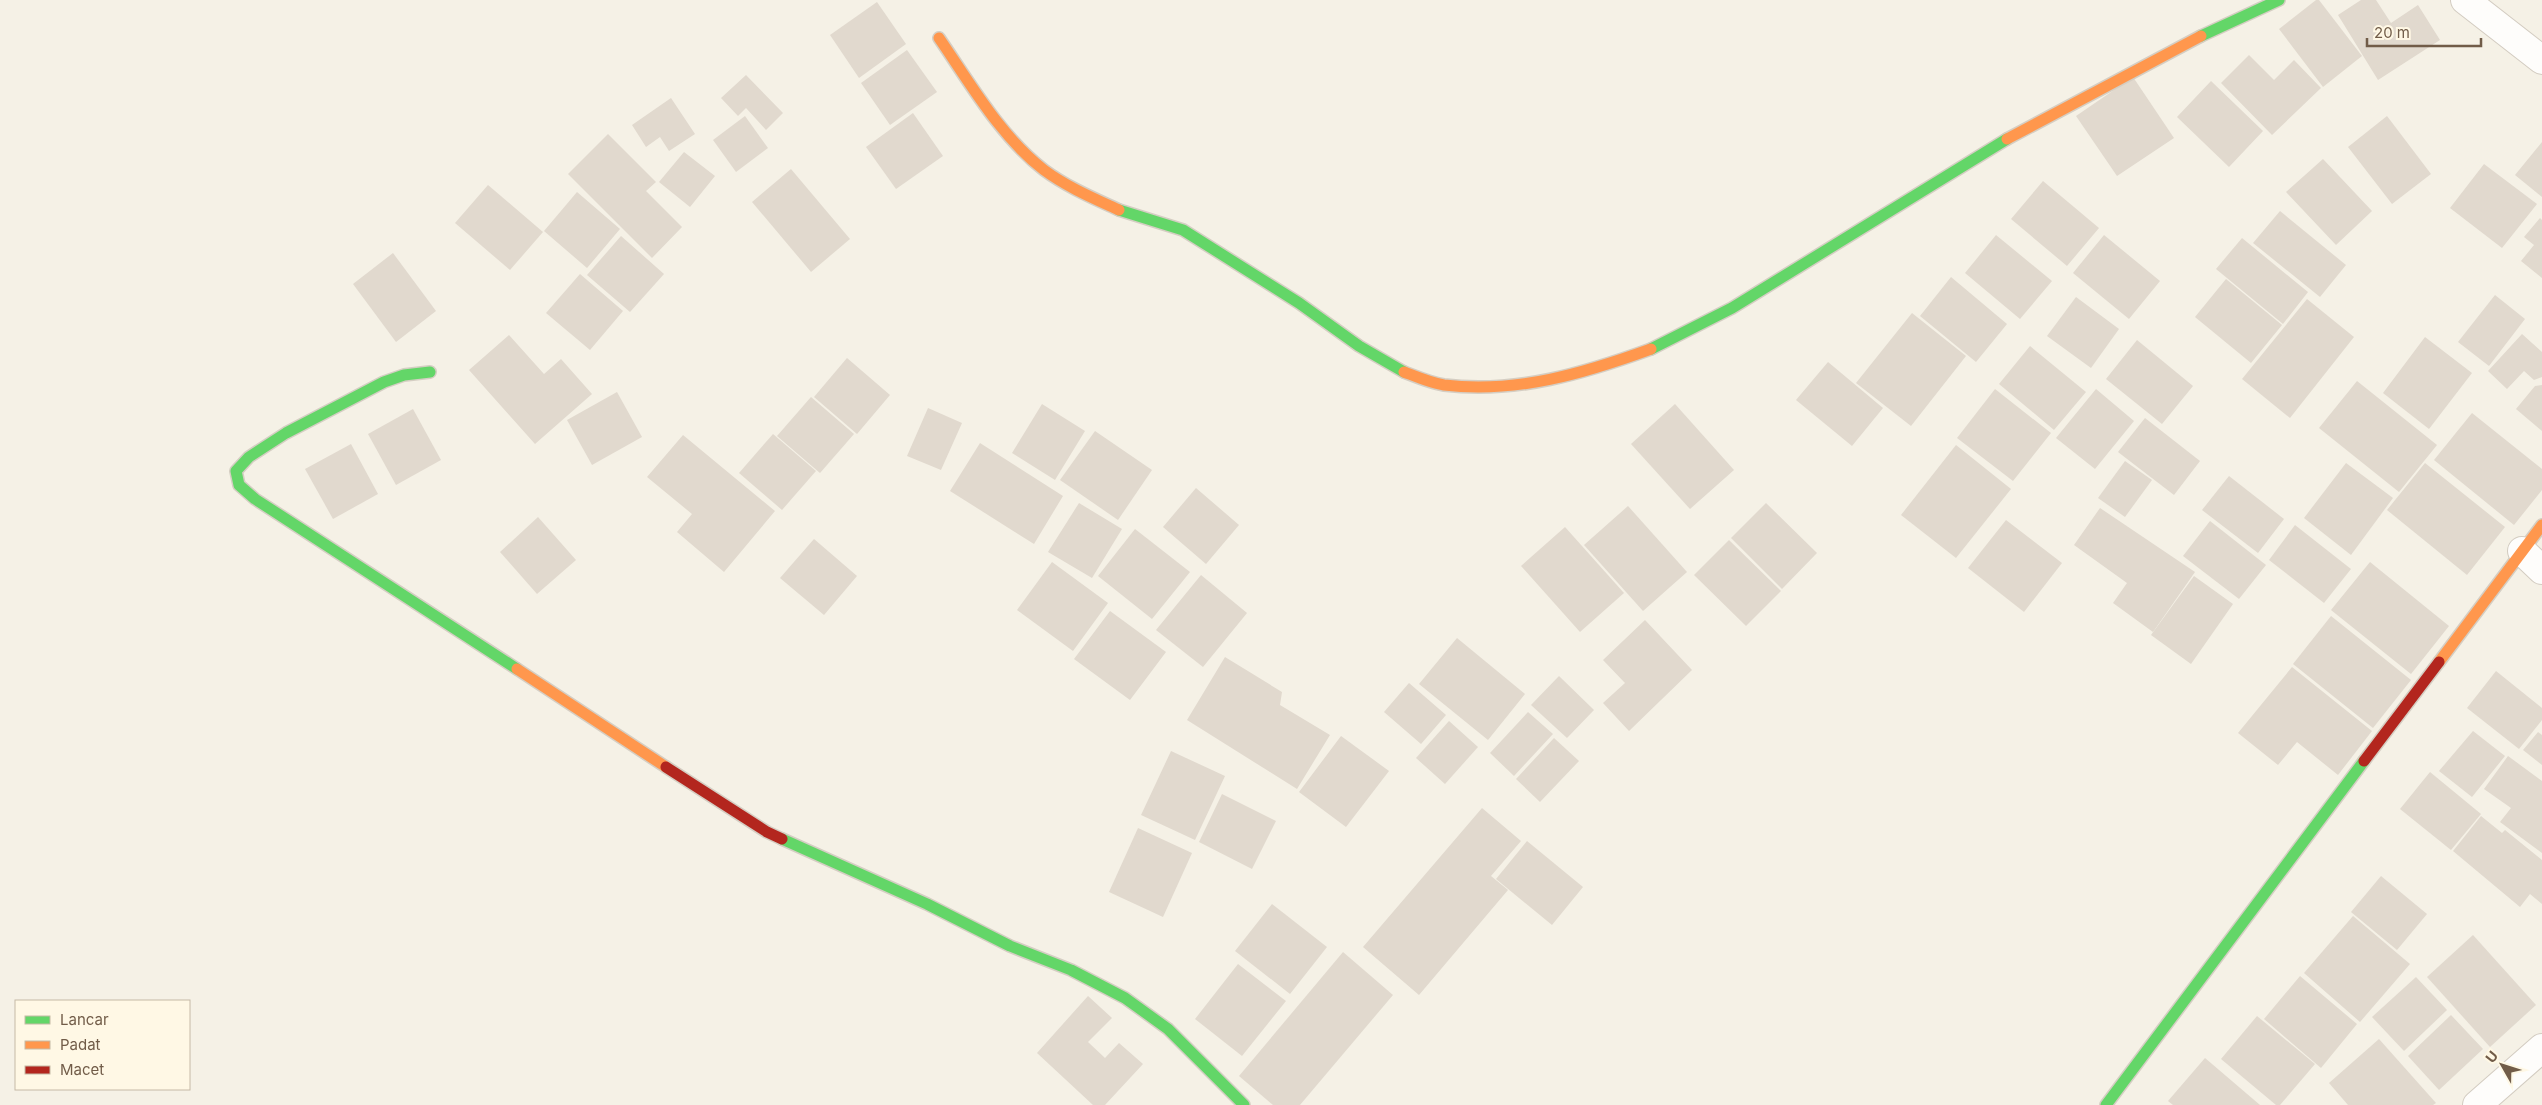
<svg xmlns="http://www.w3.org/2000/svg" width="2542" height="1105" font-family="Inter,sans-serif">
<rect width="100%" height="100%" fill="#f5f1e6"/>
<!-- building -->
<g fill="#e1d9ce">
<polygon points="2316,0 2319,0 2362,56 2323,87 2279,29"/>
<polygon points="2361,0 2376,0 2391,23 2418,5 2440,40 2378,80 2338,15"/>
<polygon points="877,2 906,44 859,78 830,35"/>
<polygon points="907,50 937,92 890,125 861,83"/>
<polygon points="2249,55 2274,80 2294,60 2321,88 2272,135 2221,83"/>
<polygon points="746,75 783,113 766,130 746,108 738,116 721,98"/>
<polygon points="2133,77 2174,138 2117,176 2076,116"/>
<polygon points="2211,81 2263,131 2229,167 2177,117"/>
<polygon points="671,98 695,134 669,151 660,137 646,147 632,125"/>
<polygon points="913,113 943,156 896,189 866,147"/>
<polygon points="745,116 768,148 736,172 713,140"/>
<polygon points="2387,116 2431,174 2392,204 2348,147"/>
<polygon points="608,134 656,182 646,191 682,227 652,258 568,174"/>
<polygon points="2542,142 2542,197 2515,175"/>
<polygon points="684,152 715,176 690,207 659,182"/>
<polygon points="2323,159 2372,211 2336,245 2286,192"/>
<polygon points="2484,164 2537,204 2502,248 2450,208"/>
<polygon points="791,169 850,239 811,272 752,202"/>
<polygon points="2043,181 2099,228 2067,266 2011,219"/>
<polygon points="488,185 543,232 510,270 455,223"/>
<polygon points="577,192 620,229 587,268 544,231"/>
<polygon points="2280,211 2346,265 2320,297 2253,243"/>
<polygon points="2540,218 2542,220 2542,278 2521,261 2534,245 2524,237"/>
<polygon points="1996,235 2052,281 2020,319 1965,273"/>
<polygon points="2104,235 2160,281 2129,319 2073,273"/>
<polygon points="621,236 664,274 630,312 587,275"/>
<polygon points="2242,238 2308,292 2283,324 2216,269"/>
<polygon points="393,253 436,311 396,342 353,284"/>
<polygon points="580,274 623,311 590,350 546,313"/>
<polygon points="1951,277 2007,324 1976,362 1920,316"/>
<polygon points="2226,279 2282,325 2251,363 2195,317"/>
<polygon points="2495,295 2525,319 2489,366 2458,342"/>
<polygon points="2076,297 2119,329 2091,368 2047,336"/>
<polygon points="2307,299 2354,337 2290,418 2242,379"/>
<polygon points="1912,313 1966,356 1911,426 1856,383"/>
<polygon points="2522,334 2542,352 2542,377 2534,380 2524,371 2507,389 2488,371"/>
<polygon points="509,335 544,374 561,359 592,394 535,444 469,370"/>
<polygon points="2425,337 2472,373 2429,429 2383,393"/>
<polygon points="2137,340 2193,386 2162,424 2106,379"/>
<polygon points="2030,346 2086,392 2054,430 1999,384"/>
<polygon points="847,358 890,395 857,434 814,397"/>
<polygon points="1828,362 1883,408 1852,446 1796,400"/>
<polygon points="2357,381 2437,445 2399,492 2319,428"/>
<polygon points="2542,385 2542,431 2516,409 2535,386"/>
<polygon points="1995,389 2051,433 2013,481 1957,438"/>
<polygon points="2096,389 2134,421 2095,469 2056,438"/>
<polygon points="617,392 642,437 592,465 567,420"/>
<polygon points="811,397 854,434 820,473 777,436"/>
<polygon points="1042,404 1085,431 1055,480 1012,453"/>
<polygon points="1675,404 1734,470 1690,509 1631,444"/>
<polygon points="928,408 962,423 941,470 907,456"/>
<polygon points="413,409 441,460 396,485 368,434"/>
<polygon points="2472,413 2542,469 2542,490 2514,525 2434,460"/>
<polygon points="2145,418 2200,461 2174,495 2118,452"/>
<polygon points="1095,431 1152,470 1118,520 1060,480"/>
<polygon points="773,434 816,471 782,510 739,473"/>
<polygon points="683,435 775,511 724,572 677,532 692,514 647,477"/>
<polygon points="980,443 1063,496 1034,544 950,491"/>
<polygon points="351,444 378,494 333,519 305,469"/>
<polygon points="1956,445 2011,489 1956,558 1901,515"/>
<polygon points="2125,461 2152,480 2125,517 2098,498"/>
<polygon points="2346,463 2393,498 2351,555 2304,518"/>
<polygon points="2425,463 2505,527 2467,575 2387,510"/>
<polygon points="2229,476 2284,519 2258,553 2202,510"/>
<polygon points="1196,488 1239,525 1206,564 1163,527"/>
<polygon points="1079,503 1122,529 1092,578 1048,552"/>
<polygon points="1766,503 1817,553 1782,589 1731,538"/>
<polygon points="1628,506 1687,572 1643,611 1584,545"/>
<polygon points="2100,508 2195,572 2153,632 2113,603 2127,583 2074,545"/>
<polygon points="538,517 576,560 537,594 500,552"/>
<polygon points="2006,520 2062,563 2024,612 1968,568"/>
<polygon points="2210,521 2266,565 2239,599 2183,556"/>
<polygon points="2295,525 2351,569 2324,603 2269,560"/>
<polygon points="1565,527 1624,593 1580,632 1521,566"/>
<polygon points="1135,529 1190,572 1152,619 1098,576"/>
<polygon points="814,539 857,576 824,615 780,578"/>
<polygon points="1729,540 1781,591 1746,626 1694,575"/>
<polygon points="1052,562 1108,603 1073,651 1017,610"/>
<polygon points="2370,562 2449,626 2411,674 2331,610"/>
<polygon points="1201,575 1247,613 1203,667 1156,630"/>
<polygon points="2194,576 2233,604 2191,664 2151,635"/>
<polygon points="1110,611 1166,652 1130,700 1074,659"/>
<polygon points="2331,616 2411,680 2373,728 2293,664"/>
<polygon points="1645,620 1692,670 1629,731 1603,703 1625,683 1603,660"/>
<polygon points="1457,638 1525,694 1488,740 1419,684"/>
<polygon points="1225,657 1282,692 1280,705 1330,735 1297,789 1187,720"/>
<polygon points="2292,667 2372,731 2338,775 2297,742 2278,765 2238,733"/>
<polygon points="2496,671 2542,708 2542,720 2519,749 2467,708"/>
<polygon points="1559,676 1594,710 1567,738 1531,705"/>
<polygon points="1409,683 1446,715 1421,744 1384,712"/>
<polygon points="1528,712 1553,734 1514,776 1490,753"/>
<polygon points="1449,721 1478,747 1445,784 1416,758"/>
<polygon points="2473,731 2505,756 2472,797 2439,771"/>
<polygon points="2538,732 2542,735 2542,765 2523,750"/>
<polygon points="1341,736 1389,771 1346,827 1299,792"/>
<polygon points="1554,738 1579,761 1540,802 1516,779"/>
<polygon points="1171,751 1225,776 1195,840 1141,815"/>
<polygon points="2508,756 2542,781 2542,853 2500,822 2511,808 2484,789"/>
<polygon points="2430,772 2481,814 2451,850 2400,809"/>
<polygon points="1222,794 1276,821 1252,869 1199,842"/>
<polygon points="1482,808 1521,841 1491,876 1508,890 1419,995 1363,947"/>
<polygon points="2481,816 2502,833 2505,830 2542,860 2542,904 2530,894 2520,907 2453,851"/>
<polygon points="1138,828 1192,853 1163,917 1109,892"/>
<polygon points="1527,841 1583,887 1552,925 1496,879"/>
<polygon points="2381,876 2427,914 2397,950 2351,912"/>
<polygon points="1272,904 1327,947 1290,994 1235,951"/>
<polygon points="2353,916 2410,964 2360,1022 2304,973"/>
<polygon points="2473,935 2536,1005 2490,1047 2427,977"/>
<polygon points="1343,952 1393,995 1300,1105 1273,1105 1239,1076"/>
<polygon points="1238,964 1286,1001 1242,1056 1195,1019"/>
<polygon points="2300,976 2357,1024 2321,1068 2264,1019"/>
<polygon points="2416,977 2447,1010 2404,1051 2372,1017"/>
<polygon points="1088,996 1112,1018 1088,1042 1105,1058 1119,1043 1143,1064 1105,1105 1093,1105 1037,1053"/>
<polygon points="2451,1015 2483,1049 2439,1090 2408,1056"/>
<polygon points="2257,1016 2315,1064 2280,1105 2276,1105 2221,1059"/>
<polygon points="2379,1039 2436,1103 2433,1105 2348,1105 2329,1083"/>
<polygon points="2205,1058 2260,1105 2173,1105 2168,1101"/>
</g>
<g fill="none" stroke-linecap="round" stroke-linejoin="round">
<!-- street casing -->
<g stroke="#d3ccc1" stroke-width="30">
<g id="street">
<polyline points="2465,0 2542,60"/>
<polyline points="2522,551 2542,570"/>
<polyline points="2477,1105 2542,1048"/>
</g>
</g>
<!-- fast casing -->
<g stroke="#d5cec3" stroke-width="14">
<g id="fast">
<polyline points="2201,36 2279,0"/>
<polyline points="1119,210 1183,230 1299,303 1359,346 1404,372"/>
<polyline points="1651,349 1732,308 2007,139"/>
<polyline points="430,372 404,375 384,382 286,433 249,457 236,471 239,485 255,499 517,669"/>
<polyline points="782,839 927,904 1010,946 1071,970 1125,998 1168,1029 1244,1105"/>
<polyline points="2106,1105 2364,761"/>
</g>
</g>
<!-- slow casing -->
<g stroke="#d5cec3" stroke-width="14">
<g id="slow">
<path d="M939,38C970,83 1000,136 1044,170C1067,187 1093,198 1119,210"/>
<polyline points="2007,139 2201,36"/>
<path d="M1404,372C1417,377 1431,383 1444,385C1516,394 1585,373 1651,349"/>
<polyline points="2439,662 2542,525"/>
<polyline points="517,669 666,767"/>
</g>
</g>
<!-- jam casing -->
<g stroke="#d5cec3" stroke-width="14">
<g id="jam">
<polyline points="2364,761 2439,662"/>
<polyline points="666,767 767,832 782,839"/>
</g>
</g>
<!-- street -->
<use href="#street" stroke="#fefdfb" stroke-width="28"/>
<!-- fast -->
<use href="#fast" stroke="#63d668" stroke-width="11"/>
<!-- slow -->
<use href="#slow" stroke="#ff974d" stroke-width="11"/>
<!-- jam -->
<use href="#jam" stroke="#b3261e" stroke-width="11"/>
</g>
<!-- legend -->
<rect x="15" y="1000" width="175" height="90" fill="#fff8e5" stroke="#c6baa6"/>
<rect x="25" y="1016" width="25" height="8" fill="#63d668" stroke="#c6baa6"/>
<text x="60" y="1025" font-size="15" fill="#715c48">Lancar</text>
<rect x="25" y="1041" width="25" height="8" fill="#ff974d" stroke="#c6baa6"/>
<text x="60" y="1050" font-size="15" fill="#715c48">Padat</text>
<rect x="25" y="1066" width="25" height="8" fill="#b3261e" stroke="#c6baa6"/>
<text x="60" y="1075" font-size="15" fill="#715c48">Macet</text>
<!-- north arrow -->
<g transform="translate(2502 1065) rotate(309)" stroke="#fff8e5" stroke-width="4" paint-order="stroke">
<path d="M0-4L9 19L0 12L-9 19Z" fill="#715c48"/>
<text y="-8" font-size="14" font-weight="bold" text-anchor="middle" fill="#715c48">U</text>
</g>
<!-- scale -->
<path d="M2367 38v8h114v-8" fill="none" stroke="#715c48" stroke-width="2.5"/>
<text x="2374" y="38" font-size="15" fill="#715c48" stroke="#fff8e5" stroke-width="4" paint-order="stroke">20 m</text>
</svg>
